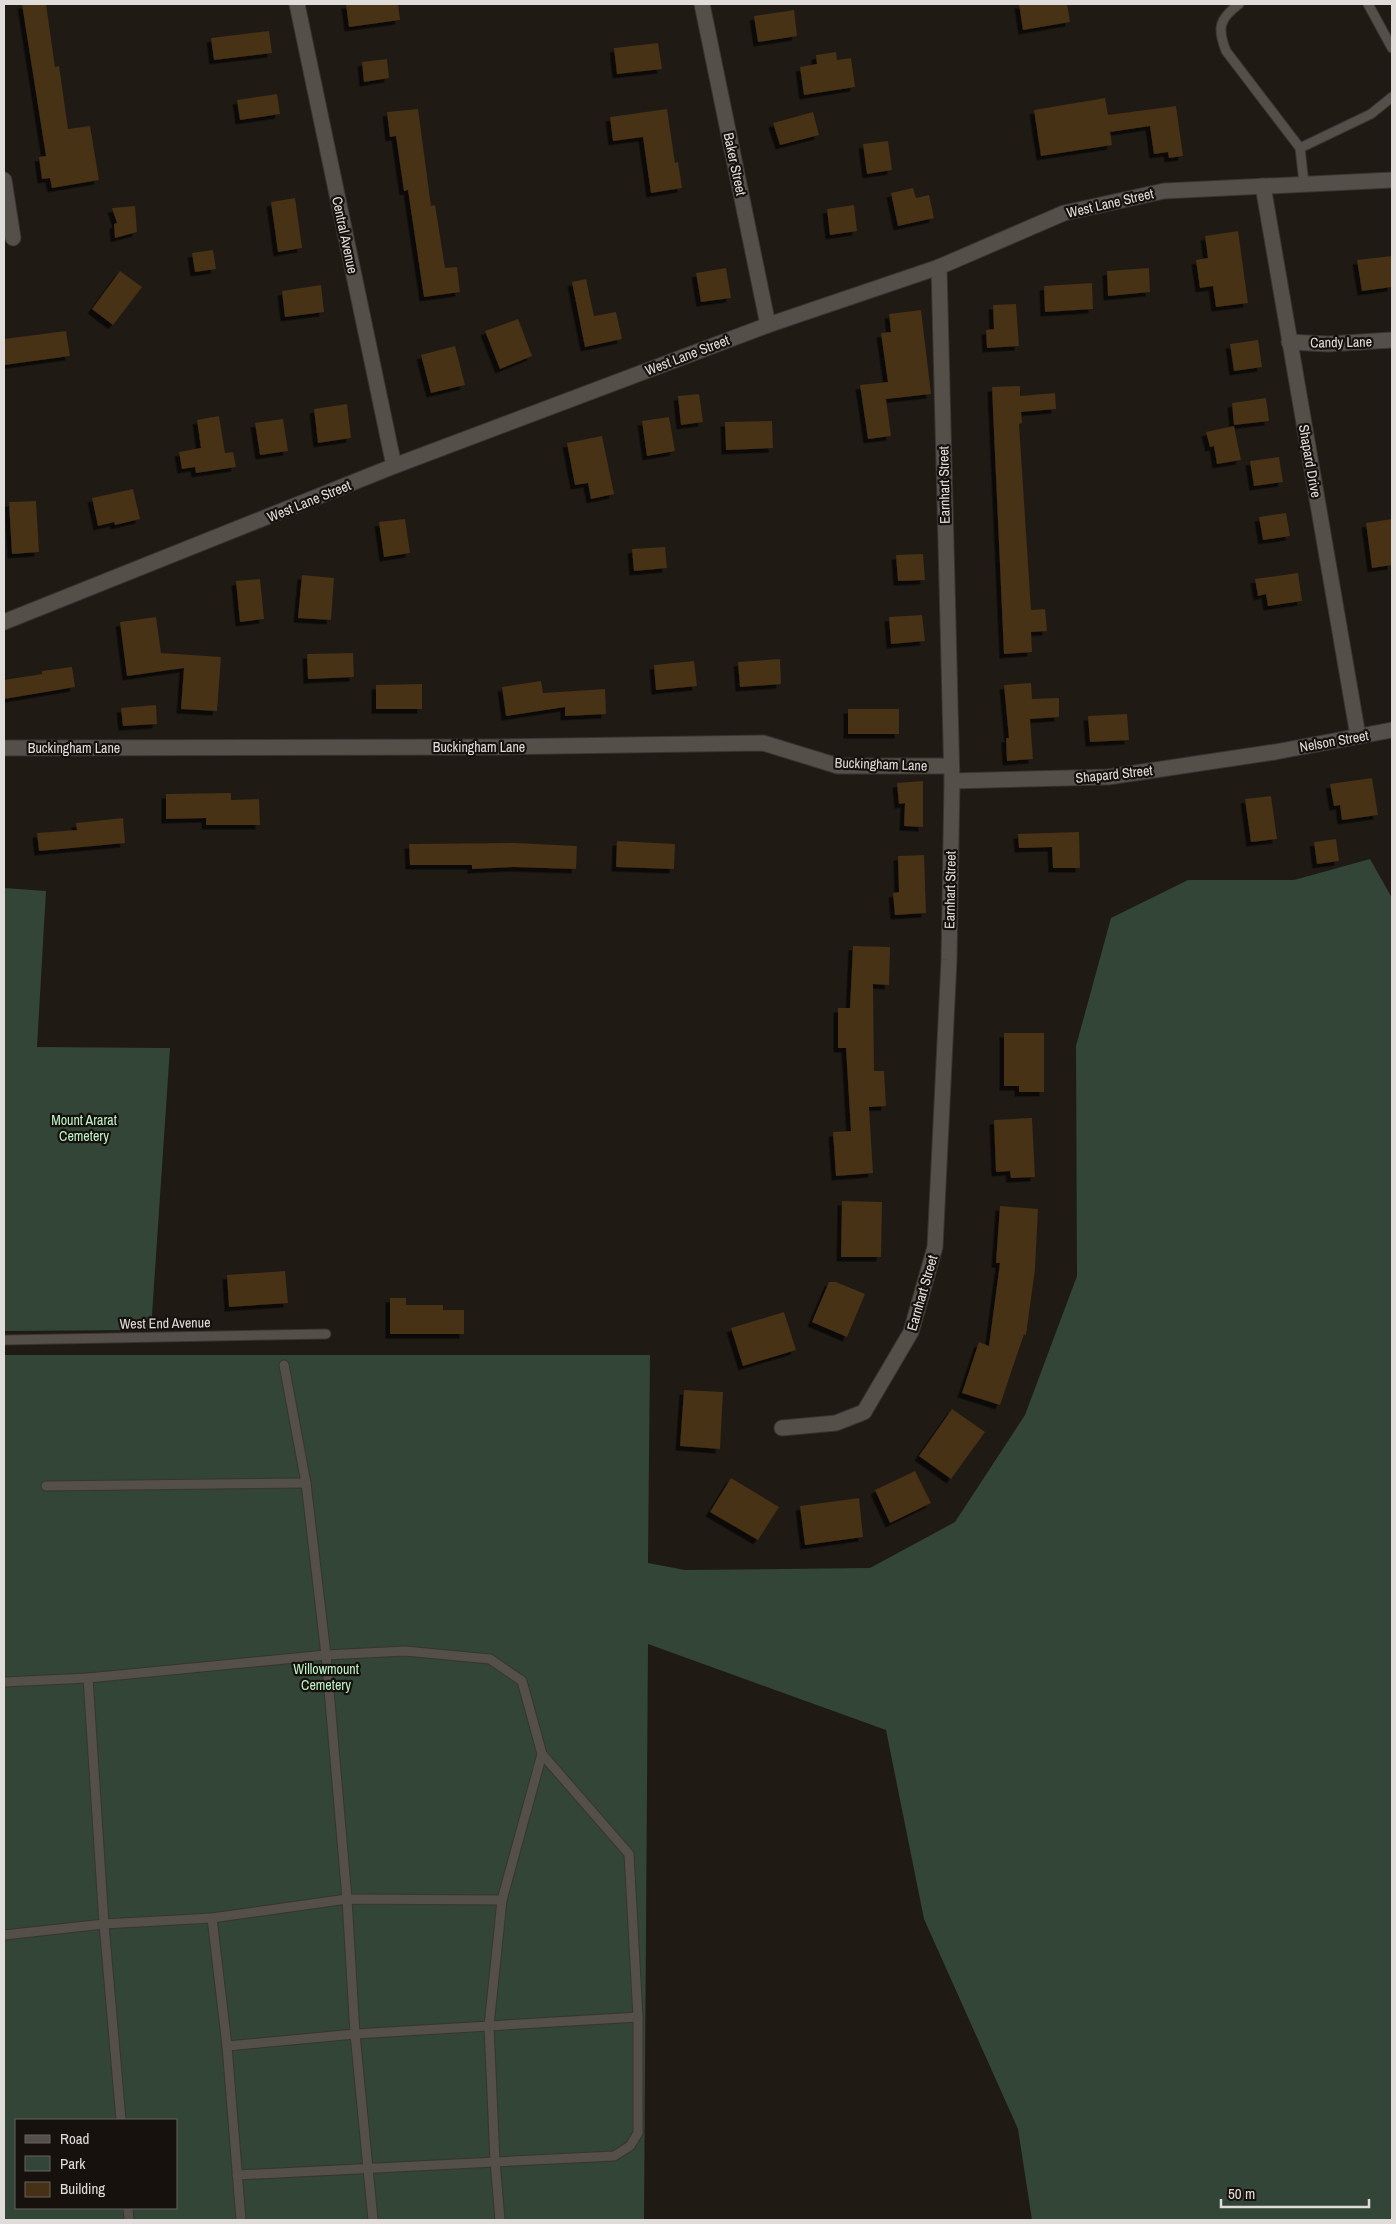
<svg xmlns="http://www.w3.org/2000/svg" width="1396" height="2224" font-family="'Archivo Narrow',sans-serif">
<defs>
<filter id="shadow"><feDropShadow dx="-4.5" dy="4.5" stdDeviation="0" flood-color="#0009"/></filter>
</defs>
<rect width="100%" height="100%" fill="#1f1a14"/>
<!-- green -->
<g fill="#324536" fill-rule="evenodd">
<path d="M1370,859L1392,898V2220H1032L1018,2129L924,1919L886,1730L648,1644L644,2220H4V1355H650L648,1563L685,1570L870,1568L955,1522L1025,1415L1077,1276L1076,1046L1111,918L1188,880H1294ZM16,2120H176V2208H16Z"/>
<polygon points="4,888 46,891 37,1047 170,1048 151,1330 4,1331"/>
</g>
<!-- building -->
<g fill="#463016" filter="url(#shadow)">
<polygon points="22,4 46,4 55,67 59,66 68,129 90,126 99,180 52,188 50,178 42,179 39,157 46,156"/>
<polygon points="346,4 398,4 400,20 349,27"/>
<polygon points="1019,4 1067,4 1070,22 1023,30"/>
<polygon points="794,10 797,36 758,42 754,16"/>
<polygon points="269,31 272,53 214,60 211,38"/>
<polygon points="658,43 662,69 617,74 614,48"/>
<polygon points="836,52 837,60 851,58 855,87 804,95 800,67 817,64 816,55"/>
<polygon points="387,59 389,78 364,82 362,62"/>
<polygon points="277,94 280,114 240,120 237,100"/>
<polygon points="1105,98 1108,115 1176,106 1183,156 1169,158 1168,152 1154,154 1150,126 1110,132 1112,145 1041,156 1034,110"/>
<polygon points="418,109 431,206 435,205 445,268 457,267 460,292 424,297 408,190 404,191 396,136 390,137 387,112"/>
<polygon points="667,109 675,163 678,162 682,188 651,193 643,137 613,141 610,117"/>
<polygon points="813,112 819,135 780,145 773,123"/>
<polygon points="888,141 892,170 867,174 863,144"/>
<polygon points="913,188 916,198 929,195 934,218 898,226 891,193"/>
<polygon points="295,198 302,248 278,252 271,202"/>
<polygon points="854,205 857,231 830,235 827,209"/>
<polygon points="135,206 137,232 115,238 114,224 117,223 112,208"/>
<polygon points="1238,231 1248,303 1216,307 1213,286 1200,288 1196,260 1208,258 1205,236"/>
<polygon points="213,250 216,269 195,272 192,253"/>
<polygon points="1392,256 1392,287 1362,291 1357,260"/>
<polygon points="726,268 731,298 701,302 696,273"/>
<polygon points="1149,268 1150,292 1108,296 1107,271"/>
<polygon points="120,271 142,287 113,325 92,309"/>
<polygon points="586,279 594,316 616,312 622,339 585,347 572,282"/>
<polygon points="1092,283 1093,309 1045,312 1044,286"/>
<polygon points="321,285 324,312 285,317 282,291"/>
<polygon points="1016,304 1019,346 987,348 986,330 994,329 993,305"/>
<polygon points="921,310 931,394 886,399 891,436 868,439 860,385 888,382 881,333 891,332 889,314"/>
<polygon points="518,319 532,356 500,369 485,331"/>
<polygon points="66,331 70,356 4,365 4,339"/>
<polygon points="1258,340 1262,367 1234,371 1230,344"/>
<polygon points="455,346 465,385 431,393 421,355"/>
<polygon points="1020,386 1020,396 1055,393 1056,409 1021,412 1022,423 1019,424 1031,610 1045,609 1047,631 1031,632 1032,652 1004,654 992,387"/>
<polygon points="699,394 703,422 681,425 678,396"/>
<polygon points="1266,398 1269,421 1234,425 1232,403"/>
<polygon points="347,404 351,438 318,443 314,409"/>
<polygon points="219,416 225,453 233,452 236,467 196,473 195,467 182,469 179,452 201,448 197,420"/>
<polygon points="669,417 675,451 647,456 642,421"/>
<polygon points="283,419 288,451 260,455 255,423"/>
<polygon points="772,421 773,448 726,450 725,422"/>
<polygon points="1234,426 1241,460 1217,464 1214,446 1210,447 1206,432"/>
<polygon points="602,436 614,494 591,499 588,483 575,485 567,443"/>
<polygon points="1279,457 1283,482 1254,486 1250,461"/>
<polygon points="133,489 140,519 115,525 114,522 98,526 92,498"/>
<polygon points="36,501 39,552 12,554 9,502"/>
<polygon points="1286,513 1290,536 1263,540 1259,517"/>
<polygon points="405,519 410,553 384,557 379,522"/>
<polygon points="1392,519 1392,565 1372,568 1366,523"/>
<polygon points="665,547 667,568 634,571 632,549"/>
<polygon points="923,554 925,580 898,581 896,555"/>
<polygon points="1298,573 1302,601 1268,606 1266,594 1258,596 1255,579"/>
<polygon points="302,575 334,578 331,620 298,618"/>
<polygon points="260,579 264,619 240,622 236,581"/>
<polygon points="922,615 925,641 891,644 889,617"/>
<polygon points="156,617 161,653 221,657 217,711 181,709 184,668 127,676 120,622"/>
<polygon points="353,653 354,677 308,679 307,654"/>
<polygon points="780,659 781,684 740,687 738,662"/>
<polygon points="694,661 697,686 656,690 654,665"/>
<polygon points="72,667 75,687 4,699 4,680 42,674 42,671"/>
<polygon points="541,681 543,693 605,689 606,714 565,716 565,707 506,716 502,687"/>
<polygon points="1031,683 1032,699 1059,698 1059,717 1030,719 1033,759 1007,761 1006,738 1009,738 1004,685"/>
<polygon points="422,684 422,709 376,709 376,685"/>
<polygon points="156,705 157,724 123,726 121,708"/>
<rect x="848" y="709" width="51" height="25"/>
<polygon points="1127,714 1129,740 1090,742 1088,716"/>
<polygon points="1372,778 1378,815 1342,820 1340,805 1334,806 1330,784"/>
<polygon points="923,781 923,827 904,826 905,803 899,804 897,783"/>
<polygon points="231,793 231,800 259,799 260,825 206,825 206,818 166,819 166,794"/>
<polygon points="1271,796 1277,839 1251,842 1245,799"/>
<polygon points="123,818 125,843 39,851 37,833 77,830 76,823"/>
<polygon points="1079,832 1080,868 1053,868 1052,847 1019,848 1018,834"/>
<polygon points="1336,839 1339,861 1317,864 1314,842"/>
<polygon points="617,841 675,844 674,869 616,867"/>
<polygon points="514,843 577,846 576,869 514,867 472,869 472,865 410,865 409,844"/>
<polygon points="924,855 926,913 895,915 893,893 899,892 898,856"/>
<polygon points="853,946 890,947 889,985 873,984 874,1071 884,1071 886,1106 869,1107 873,1173 836,1176 833,1132 851,1131 846,1048 838,1048 838,1008 850,1008"/>
<polygon points="1004,1033 1044,1033 1044,1092 1019,1092 1019,1086 1004,1086"/>
<polygon points="1032,1118 1035,1177 1011,1178 1010,1171 996,1172 994,1120"/>
<polygon points="842,1201 882,1202 881,1257 841,1257"/>
<polygon points="1000,1206 1038,1209 1035,1269 1026,1335 1024,1334 1000,1405 962,1393 979,1342 989,1346 1000,1263 996,1263"/>
<polygon points="285,1271 288,1303 229,1307 227,1275"/>
<polygon points="829,1282 836,1282 865,1294 847,1337 812,1322"/>
<polygon points="390,1298 406,1298 406,1305 443,1305 443,1310 464,1310 464,1334 390,1334"/>
<polygon points="784,1312 796,1350 743,1366 731,1328"/>
<polygon points="684,1390 723,1392 720,1449 680,1446"/>
<polygon points="952,1409 985,1432 951,1479 919,1456"/>
<polygon points="915,1471 931,1503 890,1523 875,1490"/>
<polygon points="731,1478 779,1507 758,1540 710,1512"/>
<polygon points="859,1498 863,1537 805,1545 800,1506"/>
</g>
<g fill="none" stroke-linecap="round" stroke-linejoin="round">
<!-- service casing -->
<g stroke="#383431" stroke-width="11">
<g id="service">
<path d="M1239,4C1219,19 1217,28 1226,51L1300,148L1304,183"/>
<polyline points="1368,4 1392,48"/>
<polyline points="1300,148 1371,114 1392,97"/>
<polyline points="4,1340 326,1334"/>
<polyline points="284,1365 306,1483 326,1655 347,1899 355,2034 373,2220"/>
<polyline points="46,1486 306,1483"/>
<polyline points="88,1678 104,1924 121,2120"/>
<polyline points="4,1682 88,1678 326,1655 405,1651 490,1659 522,1681 542,1754 502,1900 489,2026 495,2161 500,2220"/>
<polyline points="212,1918 227,2046 241,2220"/>
<polyline points="4,1935 104,1924 212,1918 347,1899 502,1900"/>
<polyline points="227,2046 355,2034 638,2017"/>
<polyline points="237,2175 614,2156 630,2146 638,2133 638,2017 629,1854 542,1754"/>
<polyline points="128,2208 129,2220"/>
</g>
</g>
<!-- minor casing -->
<g stroke="#383431" stroke-width="17">
<g id="minor">
<polyline points="297,4 394,466"/>
<polyline points="702,4 768,325"/>
<polyline points="4,180 13,238"/>
<polyline points="1263,186 1358,736"/>
<polyline points="1289,342 1328,344 1392,340"/>
<polyline points="4,748 499,747 763,743 838,766 951,766"/>
<polyline points="952,781 1108,777 1275,752 1392,730"/>
<polyline points="782,1428 836,1423 864,1412 911,1332 935,1247 949,960 952,781 939,267"/>
</g>
</g>
<!-- tertiary casing -->
<g stroke="#383431" stroke-width="17">
<polyline id="tertiary" points="4,622 394,466 768,325 939,267 1064,213 1164,191 1392,180"/>
</g>
<!-- service -->
<use href="#service" stroke="#554f49" stroke-width="9"/>
<!-- minor -->
<use href="#minor" stroke="#554f49" stroke-width="15"/>
<!-- tertiary -->
<use href="#tertiary" stroke="#554f49" stroke-width="15"/>
</g>
<g text-anchor="middle" stroke-width="4.5" stroke-linejoin="round" paint-order="stroke">
<!-- street labels -->
<g font-size="14" fill="#e0dcd9" stroke="#16110c">
<text transform="translate(735 164) rotate(78)" y="5">Baker Street</text>
<text transform="translate(1110 203) rotate(-13)" y="5">West Lane Street</text>
<text transform="translate(345 235) rotate(78)" y="5">Central Avenue</text>
<text transform="translate(1341 342) rotate(-1)" y="5">Candy Lane</text>
<text transform="translate(687 355) rotate(-21)" y="5">West Lane Street</text>
<text transform="translate(1310 461) rotate(80)" y="5">Shapard Drive</text>
<text transform="translate(944 485) rotate(-91)" y="5">Earnhart Street</text>
<text transform="translate(309 501) rotate(-22)" y="5">West Lane Street</text>
<text transform="translate(1334 741) rotate(-10)" y="5">Nelson Street</text>
<text x="479" y="752">Buckingham Lane</text>
<text x="74" y="753">Buckingham Lane</text>
<text transform="translate(881 764) rotate(2)" y="5">Buckingham Lane</text>
<text transform="translate(1114 774) rotate(-6)" y="5">Shapard Street</text>
<text transform="translate(950 890) rotate(-89)" y="5">Earnhart Street</text>
<text transform="translate(922 1293) rotate(-74)" y="5">Earnhart Street</text>
<text transform="translate(165 1323) rotate(-1)" y="5">West End Avenue</text>
</g>
<!-- park labels -->
<g font-size="14" fill="#bdf4c9" stroke="#16110c">
<text x="84" y="1125">Mount Ararat<tspan x="84" dy="16">Cemetery</tspan></text>
<text x="326" y="1674">Willowmount<tspan x="326" dy="16">Cemetery</tspan></text>
</g>
</g>
<!-- border -->
<rect width="1396" height="2224" fill="none" stroke="#e0dcd9" stroke-width="10"/>
<!-- legend -->
<rect x="15" y="2119" width="162" height="90" fill="#16110c" stroke="#67625e"/>
<rect x="25" y="2135" width="25" height="8" fill="#554f49" stroke="#67625e"/>
<text x="60" y="2144" font-size="15" fill="#e0dcd9">Road</text>
<rect x="25" y="2156" width="25" height="15" fill="#324536" stroke="#67625e"/>
<text x="60" y="2169" font-size="15" fill="#e0dcd9">Park</text>
<rect x="25" y="2182" width="25" height="15" fill="#463016" stroke="#67625e"/>
<text x="60" y="2194" font-size="15" fill="#e0dcd9">Building</text>
<!-- scale -->
<path d="M1221 2199v8h148v-8" fill="none" stroke="#e0dcd9" stroke-width="2.5"/>
<text x="1228" y="2199" font-size="15" fill="#e0dcd9" stroke="#16110c" stroke-width="4" paint-order="stroke">50 m</text>
</svg>
